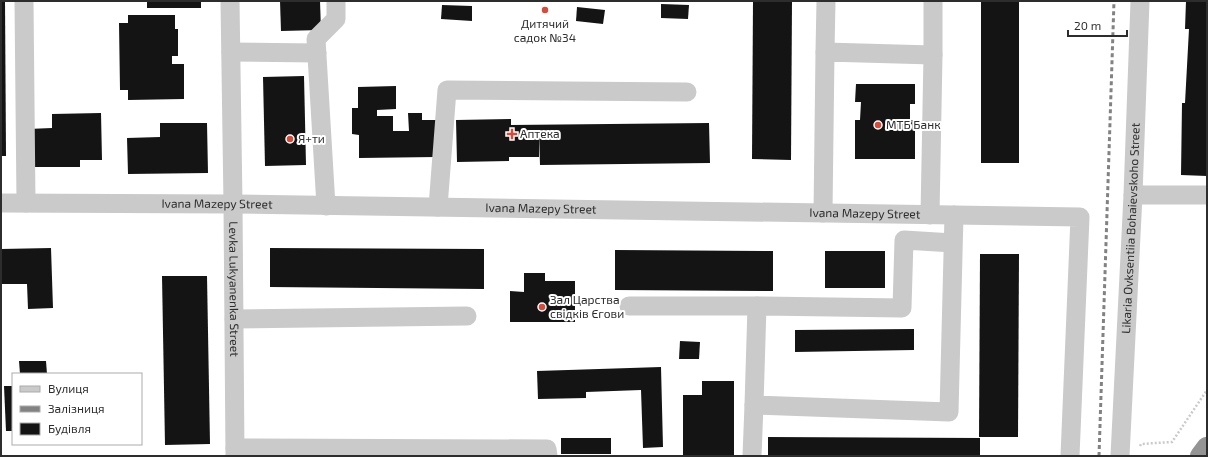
<svg xmlns="http://www.w3.org/2000/svg" width="1208" height="457" font-family="'Exo 2',sans-serif">
<rect width="100%" height="100%" fill="#fff"/>
<!-- building -->
<g fill="#141414">
<polygon points="1,1 5,1 6,156 1,156"/>
<rect x="147" y="1" width="54" height="7"/>
<polygon points="280,1 320,1 321,30 281,31"/>
<polygon points="753,1 792,1 791,160 752,159"/>
<rect x="981" y="1" width="38" height="162"/>
<polygon points="1186,1 1207,1 1207,176 1181,175 1182,103 1185,103 1189,29 1185,29"/>
<polygon points="661,4 689,5 688,19 661,18"/>
<polygon points="442,5 472,6 472,21 441,19"/>
<polygon points="577,7 605,10 603,24 576,21"/>
<polygon points="128,15 175,15 175,29 178,29 178,56 172,56 172,64 184,64 184,99 128,100 128,90 120,90 119,23 128,23"/>
<polygon points="304,76 306,165 265,166 263,77"/>
<polygon points="856,84 915,84 915,104 910,104 910,120 915,120 915,159 855,159 855,120 860,120 861,102 855,102"/>
<polygon points="396,86 396,109 377,110 377,116 393,116 393,131 409,131 408,113 422,113 422,120 436,120 436,157 359,158 359,135 352,134 352,108 358,108 358,87"/>
<polygon points="101,113 102,160 80,160 80,167 29,167 28,129 52,128 52,114"/>
<polygon points="511,119 511,125 709,123 710,163 540,165 539,133 539,157 509,157 509,161 457,162 456,120"/>
<polygon points="160,123 207,123 208,173 128,174 127,138 160,137"/>
<polygon points="51,248 53,308 28,309 27,284 1,284 1,249"/>
<polygon points="270,248 484,249 484,289 270,287"/>
<polygon points="615,250 773,251 773,291 615,290"/>
<rect x="825" y="251" width="60" height="37"/>
<polygon points="980,254 1019,254 1018,437 979,437"/>
<polygon points="524,273 545,273 545,281 575,281 575,322 510,322 510,291 524,292"/>
<polygon points="162,276 207,276 210,444 165,445"/>
<polygon points="914,329 914,350 795,352 795,330"/>
<polygon points="680,341 700,342 699,359 679,359"/>
<polygon points="19,361 46,361 47,374 20,374"/>
<polygon points="661,367 663,447 643,448 641,390 586,392 586,398 538,399 537,371"/>
<polygon points="702,381 734,381 734,456 683,456 683,395 702,395"/>
<polygon points="4,386 13,386 13,431 6,431"/>
<polygon points="768,437 980,438 980,456 768,456"/>
<rect x="561" y="438" width="50" height="16"/>
</g>
<g fill="none" stroke-linecap="round" stroke-linejoin="round">
<!-- path -->
<polyline stroke="#cacaca" stroke-width="2.5" stroke-dasharray="2 2" stroke-linecap="butt" points="1140,446 1141,444 1172,442 1207,390"/>
<!-- minor -->
<g stroke="#cacaca" stroke-width="19">
<polyline points="24,1 26,203"/>
<path id="s1" d="M230,1L233,204L235,456"/>
<polyline points="933,1 933,55"/>
<polyline points="231,52 317,53"/>
<polyline points="825,52 826,1"/>
<polyline points="1133,195 1207,195"/>
<path id="s2" d="M1,203L233,204L1080,217L1070,456"/>
<polyline points="326,206 316,39 336,19 336,1"/>
<polyline points="438,207 447,90 687,92"/>
<polyline points="823,213 825,52 933,55 930,215"/>
<polyline points="953,243 904,240 902,308 757,306 754,405 949,412 954,215"/>
<polyline points="629,306 757,306"/>
<polyline points="234,319 467,316"/>
<polyline points="235,448 547,449 548,456"/>
<polyline points="752,456 754,405"/>
<path id="s3" d="M1120,456L1133,195L1140,1"/>
</g>
<!-- highway -->
<polyline stroke="#949494" stroke-width="22" points="1201,456 1207,448"/>
<!-- rail -->
<polyline stroke="#828282" stroke-width="3" stroke-dasharray="4 3" stroke-linecap="butt" points="1099,456 1114,1"/>
</g>
<!-- markers -->
<g fill="#d74b3b" stroke="#fff" stroke-width="1.5">
<circle cx="545" cy="10" r="4"/>
<circle cx="878" cy="125" r="4"/>
<path d="M510 128h4v4h4v4h-4v4h-4v-4h-4v-4h4z"/>
<circle cx="290" cy="139" r="4"/>
<circle cx="542" cy="307" r="4"/>
</g>
<g text-anchor="middle" stroke-width="4" stroke-linejoin="round" paint-order="stroke">
<!-- poi labels -->
<g font-size="12" fill="#2d2d2d" stroke="#fff" text-anchor="start">
<text x="545" y="28" text-anchor="middle">Дитячий<tspan x="545" dy="14">садок №34</tspan></text>
<text x="886" y="129">МТБ Банк</text>
<text x="520" y="138">Аптeка</text>
<text x="298" y="143">Я+ти</text>
<text x="550" y="304">Зал Царства<tspan x="550" dy="14">свідків Єгови</tspan></text>
</g>
<!-- street labels -->
<g font-size="12" fill="#2d2d2d" stroke="#fff">
<text dy="4" stroke="none"><textPath href="#s2" startOffset="216">Ivana Mazepy Street</textPath></text>
<text dy="4" stroke="none"><textPath href="#s2" startOffset="540">Ivana Mazepy Street</textPath></text>
<text dy="4" stroke="none"><textPath href="#s2" startOffset="864">Ivana Mazepy Street</textPath></text>
<text dy="4" stroke="none"><textPath href="#s3" startOffset="228">Likaria Ovksentiia Bohaievskoho Street</textPath></text>
<text dy="4" stroke="none"><textPath href="#s1" startOffset="288">Levka Lukyanenka Street</textPath></text>
</g>
</g>
<!-- border -->
<rect width="1208" height="457" fill="none" stroke="#2d2d2d" stroke-width="4"/>
<!-- legend -->
<rect x="12" y="373" width="130" height="72" fill="#ffffff" stroke="#ababab"/>
<rect x="20" y="386" width="20" height="6" fill="#cacaca" stroke="#ababab"/>
<text x="48" y="393" font-size="12" fill="#2d2d2d">Вулиця</text>
<rect x="20" y="406" width="20" height="6" fill="#828282" stroke="#ababab"/>
<text x="48" y="413" font-size="12" fill="#2d2d2d">Залізниця</text>
<rect x="20" y="423" width="20" height="12" fill="#141414" stroke="#ababab"/>
<text x="48" y="433" font-size="12" fill="#2d2d2d">Будівля</text>
<!-- scale -->
<path d="M1068 30v6h59v-6" fill="none" stroke="#2d2d2d" stroke-width="2"/>
<text x="1074" y="30" font-size="12" fill="#2d2d2d" stroke="#ffffff" stroke-width="3" paint-order="stroke">20 m</text>
</svg>
